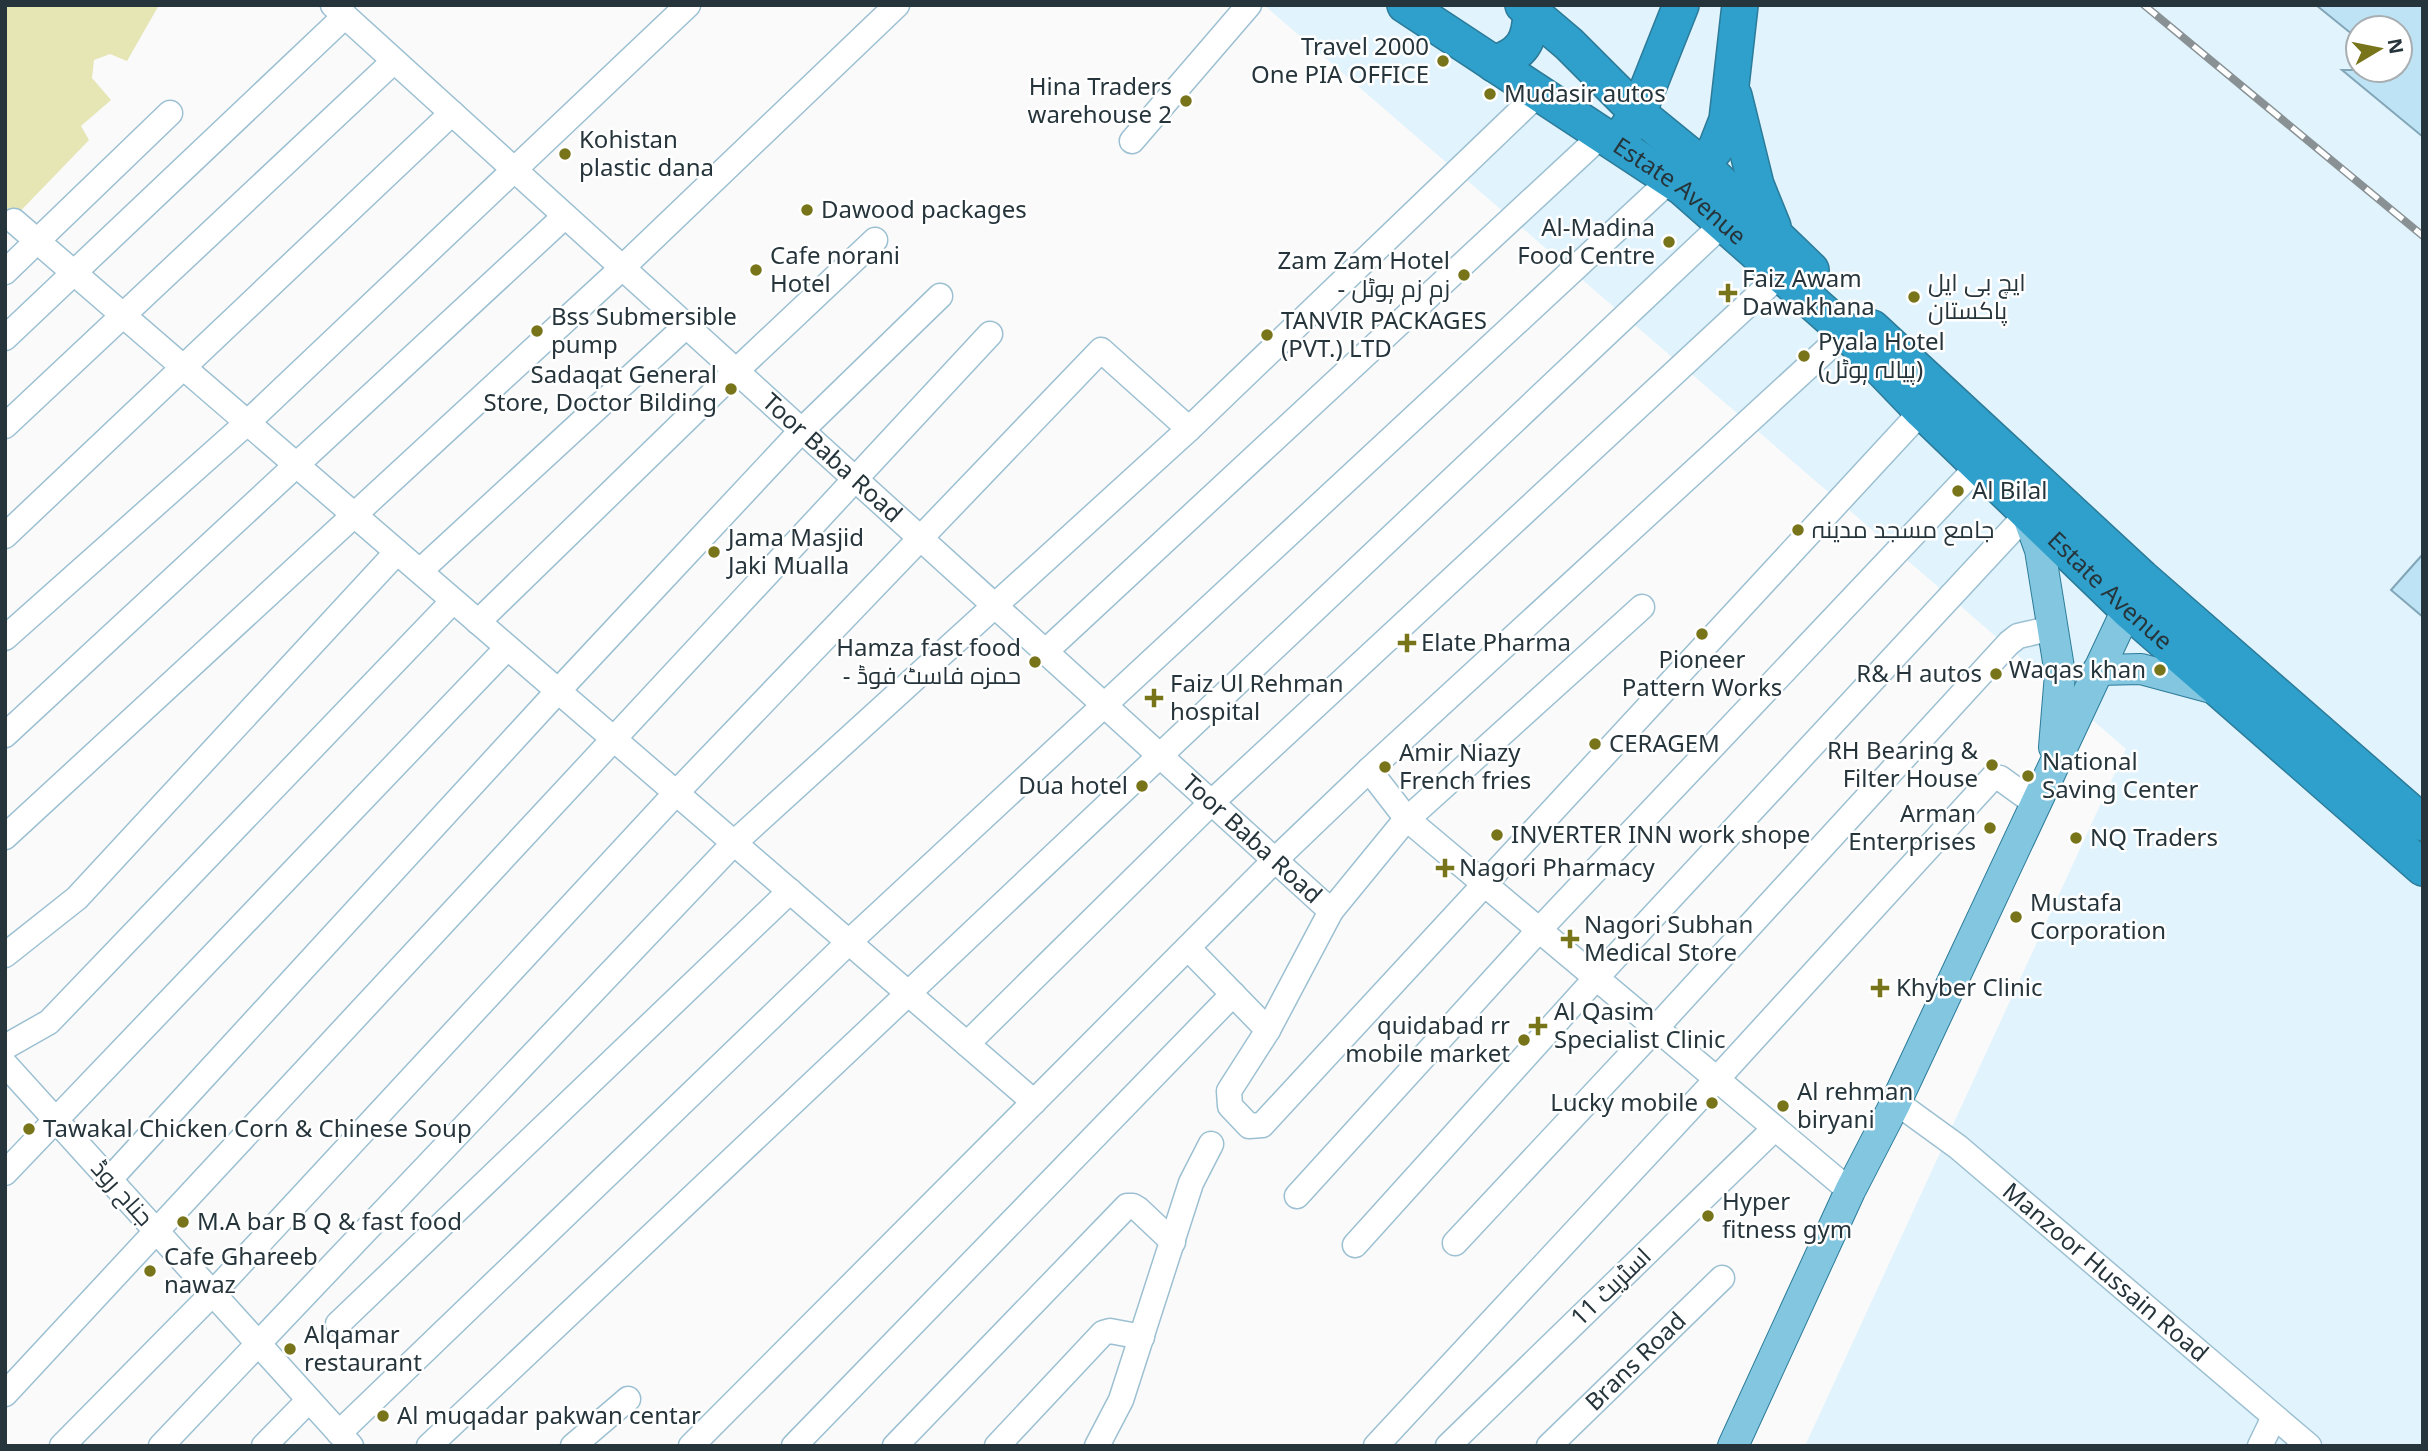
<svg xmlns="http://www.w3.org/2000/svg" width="2428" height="1451" font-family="'Noto Sans',Cairo,sans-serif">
<rect width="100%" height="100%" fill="#fafafa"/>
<!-- built -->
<path fill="#e1f3fc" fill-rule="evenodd" d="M1264,5H2423V1446H1805L2126,749ZM2358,28H2400V70H2358Z"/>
<!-- green -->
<polygon fill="#e6e5b4" points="5,5 159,5 127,61 110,54 94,60 92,78 111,100 81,126 89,140 5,227"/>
<!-- building -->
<g fill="#bde3f5" stroke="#82a6b7" stroke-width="2">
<polygon points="2316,5 2423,5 2423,137 2342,70 2400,70 2400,28 2358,28 2358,39"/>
<polygon points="2423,554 2423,617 2391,590"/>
</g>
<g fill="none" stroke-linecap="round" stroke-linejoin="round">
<!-- minor casing -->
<g stroke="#9cc0d2" stroke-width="27">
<g id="minor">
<path id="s1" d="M333,5L1331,911"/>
<polyline points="1132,141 1249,5"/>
<polyline points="14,221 1034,1102"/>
<polyline points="5,272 170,113"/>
<polyline points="5,338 345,16"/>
<polyline points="5,426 394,61"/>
<polyline points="5,536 452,113"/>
<polyline points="420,571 686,326"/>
<polyline points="1642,607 1403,823 1331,911 1268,1030 1229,1091 1230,1106 1249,1126 1262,1125 1922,411"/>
<polyline points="478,622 736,371 875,240"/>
<polyline points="5,638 247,423 688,5"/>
<polyline points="1046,651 1603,134"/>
<polyline points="5,735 565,216"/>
<polyline points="1369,770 1407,819 1850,1191"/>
<polyline points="5,837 622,268 897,5"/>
<polyline points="1188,948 1268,1030"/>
<polyline points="5,955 77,898 397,552"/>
<polyline points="967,1044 1212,802 1781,274"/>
<polyline points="5,1047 49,1022 453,601"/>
<polyline points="5,1064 351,1446"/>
<path id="s2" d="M1896,1102L1958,1147L2309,1446"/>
<polyline points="5,1173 507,648"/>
<polyline points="110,1179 558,691 802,430 940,296"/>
<polyline points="1297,1196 1539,930 1979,465"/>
<polyline points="1455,1243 1656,1028 2009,643 2018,636 2053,628"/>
<polyline points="1355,1245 1596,978 2027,514"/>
<polyline points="338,1324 790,891"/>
<polyline points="5,1394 990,334"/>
<polyline points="339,1433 849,942 1670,180"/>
<polyline points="62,1446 213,1293 676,793 1101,350 1189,429"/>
<polyline points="161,1446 734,843 1189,429 1538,94"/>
<polyline points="264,1446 309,1400"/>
<polyline points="429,1446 1725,222"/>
<polyline points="573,1446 628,1399"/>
<polyline points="691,1446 1275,860 1369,770 1846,332"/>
<polyline points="794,1446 1233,994"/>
<polyline points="895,1446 1127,1206 1133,1206 1138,1209 1173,1242"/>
<polyline points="997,1446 1103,1333 1110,1331 1142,1337"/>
<polyline points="1097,1446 1121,1400 1191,1183 1211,1144"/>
<polyline points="1376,1446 1717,1079 1993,777 2000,778 2036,804"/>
<polyline points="1448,1446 1775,1128"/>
<path id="s3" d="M1549,1446L1722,1278"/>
<polyline points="2260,1446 2274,1417"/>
</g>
</g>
<!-- major casing -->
<g stroke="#2c7b99" stroke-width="32">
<g id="major">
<polyline points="2027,514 2040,550 2060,674 2054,747"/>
<polyline points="2098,670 2141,669 2219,690"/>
<polyline points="1733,1446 1850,1191 1896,1102 2137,588"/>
</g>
</g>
<!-- highway casing -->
<g stroke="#2c7b99" stroke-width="38">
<g id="highway">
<path id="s4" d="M1405,5L1683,188L1846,332L1922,411L2127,609L2423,868"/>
<polyline points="1523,5 1569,44 1638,113 1703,166 1811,270"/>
<path d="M1494,64C1522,54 1530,42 1531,12"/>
<polyline points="1734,96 1756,185 1773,227"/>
<polyline points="1626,130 1638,113 1681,5"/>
<polyline points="1687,184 1716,148 1727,120 1740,5"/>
<polyline points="1872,328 2142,578 2423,823"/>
</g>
</g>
<!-- minor -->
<use href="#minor" stroke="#fff" stroke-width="24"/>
<!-- major -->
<use href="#major" stroke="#82c6e0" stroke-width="30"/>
<!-- highway -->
<use href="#highway" stroke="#2fa0cb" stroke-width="35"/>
<!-- rail casing -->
<g stroke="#899194" stroke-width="8">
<polyline id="rail" points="2144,5 2423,236"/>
</g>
<!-- rail -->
<use href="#rail" stroke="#fff" stroke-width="5" stroke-dasharray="16" stroke-linecap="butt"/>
</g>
<!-- markers -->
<g fill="#787419" stroke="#fff" stroke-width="2.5">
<circle cx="1443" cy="61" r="7"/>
<circle cx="1490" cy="94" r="7"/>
<circle cx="1186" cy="101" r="7"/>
<circle cx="565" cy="154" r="7"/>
<circle cx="807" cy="210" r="7"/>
<circle cx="1669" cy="242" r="7"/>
<circle cx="756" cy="270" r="7"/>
<circle cx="1464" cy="275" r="7"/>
<path d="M1724.5 282.5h7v7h7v7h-7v7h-7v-7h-7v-7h7z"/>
<circle cx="1914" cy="297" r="7"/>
<circle cx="537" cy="331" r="7"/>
<circle cx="1267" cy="335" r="7"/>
<circle cx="1804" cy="356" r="7"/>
<circle cx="731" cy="389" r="7"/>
<circle cx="1958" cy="491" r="7"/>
<circle cx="1798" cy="530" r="7"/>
<circle cx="714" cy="552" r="7"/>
<circle cx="1702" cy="634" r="7"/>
<path d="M1403.5 632.5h7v7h7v7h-7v7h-7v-7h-7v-7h7z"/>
<circle cx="1035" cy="662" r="7"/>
<circle cx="2160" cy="670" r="7"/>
<circle cx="1996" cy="674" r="7"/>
<path d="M1150.5 687.5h7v7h7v7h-7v7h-7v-7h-7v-7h7z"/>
<circle cx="1595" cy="744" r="7"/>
<circle cx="1992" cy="765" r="7"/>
<circle cx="1385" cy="767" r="7"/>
<circle cx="2028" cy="776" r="7"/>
<circle cx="1142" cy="786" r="7"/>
<circle cx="1990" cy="828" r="7"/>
<circle cx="1497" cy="835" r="7"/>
<circle cx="2076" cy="838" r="7"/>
<path d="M1441.5 857.5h7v7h7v7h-7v7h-7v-7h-7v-7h7z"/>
<circle cx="2016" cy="917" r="7"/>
<path d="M1566.5 928.5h7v7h7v7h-7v7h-7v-7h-7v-7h7z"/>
<path d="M1876.5 977.5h7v7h7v7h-7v7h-7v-7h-7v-7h7z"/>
<path d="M1534.5 1015.5h7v7h7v7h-7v7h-7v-7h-7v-7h7z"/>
<circle cx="1524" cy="1040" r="7"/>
<circle cx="1712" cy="1103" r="7"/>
<circle cx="1783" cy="1106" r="7"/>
<circle cx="29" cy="1129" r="7"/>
<circle cx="1708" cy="1216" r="7"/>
<circle cx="183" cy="1222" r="7"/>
<circle cx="150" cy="1271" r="7"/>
<circle cx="290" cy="1349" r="7"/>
<circle cx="383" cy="1416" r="7"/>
</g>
<g text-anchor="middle" stroke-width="5" stroke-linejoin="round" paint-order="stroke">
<!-- poi labels -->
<g font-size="24" fill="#26353b" stroke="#fff" text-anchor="start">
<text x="1429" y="55" text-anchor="end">Travel 2000<tspan x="1429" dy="28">One PIA OFFICE</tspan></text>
<text x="1172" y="95" text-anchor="end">Hina Traders<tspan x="1172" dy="28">warehouse 2</tspan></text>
<text x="1504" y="102">Mudasir autos</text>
<text x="579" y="148">Kohistan<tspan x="579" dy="28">plastic dana</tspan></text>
<text x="821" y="218">Dawood packages</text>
<text x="1655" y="236" text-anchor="end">Al-Madina<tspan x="1655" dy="28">Food Centre</tspan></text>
<text x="770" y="264">Cafe norani<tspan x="770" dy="28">Hotel</tspan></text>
<text x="1450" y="269" text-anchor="end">Zam Zam Hotel<tspan x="1450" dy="28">- زم زم ہوٹل</tspan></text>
<text x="1742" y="287">Faiz Awam<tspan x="1742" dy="28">Dawakhana</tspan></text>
<text x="1928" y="291">ایچ بی ایل<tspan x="1928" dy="28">پاکستان</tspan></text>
<text x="551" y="325">Bss Submersible<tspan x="551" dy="28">pump</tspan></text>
<text x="1281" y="329">TANVIR PACKAGES<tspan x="1281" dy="28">(PVT.) LTD</tspan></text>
<text x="1818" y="350">Pyala Hotel<tspan x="1818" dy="28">(پیالہ ہوٹل)</tspan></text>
<text x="717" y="383" text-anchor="end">Sadaqat General<tspan x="717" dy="28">Store, Doctor Bilding</tspan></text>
<text x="1972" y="499">Al Bilal</text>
<text x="1812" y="538">جامع مسجد مدینہ</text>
<text x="728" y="546">Jama Masjid<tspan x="728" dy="28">Jaki Mualla</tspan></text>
<text x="1421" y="651">Elate Pharma</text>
<text x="1021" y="656" text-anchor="end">Hamza fast food<tspan x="1021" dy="28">- حمزہ فاسٹ فوڈ</tspan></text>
<text x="1702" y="668" text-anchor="middle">Pioneer<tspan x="1702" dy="28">Pattern Works</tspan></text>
<text x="2146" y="678" text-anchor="end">Waqas khan</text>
<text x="1982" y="682" text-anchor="end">R&amp; H autos</text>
<text x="1170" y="692">Faiz Ul Rehman<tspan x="1170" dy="28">hospital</tspan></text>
<text x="1609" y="752">CERAGEM</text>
<text x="1978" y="759" text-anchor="end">RH Bearing &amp;<tspan x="1978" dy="28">Filter House</tspan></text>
<text x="1399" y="761">Amir Niazy<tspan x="1399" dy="28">French fries</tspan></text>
<text x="2042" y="770">National<tspan x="2042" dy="28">Saving Center</tspan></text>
<text x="1128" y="794" text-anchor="end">Dua hotel</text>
<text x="1976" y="822" text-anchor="end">Arman<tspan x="1976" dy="28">Enterprises</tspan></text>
<text x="1511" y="843">INVERTER INN work shope</text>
<text x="2090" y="846">NQ Traders</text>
<text x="1459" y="876">Nagori Pharmacy</text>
<text x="2030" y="911">Mustafa<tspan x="2030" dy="28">Corporation</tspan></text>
<text x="1584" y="933">Nagori Subhan<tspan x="1584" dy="28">Medical Store</tspan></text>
<text x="1896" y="996">Khyber Clinic</text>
<text x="1554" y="1020">Al Qasim<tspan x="1554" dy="28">Specialist Clinic</tspan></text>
<text x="1510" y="1034" text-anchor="end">quidabad rr<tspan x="1510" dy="28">mobile market</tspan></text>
<text x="1797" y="1100">Al rehman<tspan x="1797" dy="28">biryani</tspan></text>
<text x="1698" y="1111" text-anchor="end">Lucky mobile</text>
<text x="43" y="1137">Tawakal Chicken Corn &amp; Chinese Soup</text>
<text x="1722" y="1210">Hyper<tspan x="1722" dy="28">fitness gym</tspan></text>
<text x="197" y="1230">M.A bar B Q &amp; fast food</text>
<text x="164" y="1265">Cafe Ghareeb<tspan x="164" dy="28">nawaz</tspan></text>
<text x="304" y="1343">Alqamar<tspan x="304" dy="28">restaurant</tspan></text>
<text x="397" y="1424">Al muqadar pakwan centar</text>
</g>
<!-- street labels -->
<g font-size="24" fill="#26353b" stroke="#fff">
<text dy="8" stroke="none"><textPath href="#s4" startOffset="332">Estate Avenue</textPath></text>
<text dy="8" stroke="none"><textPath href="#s1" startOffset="674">Toor Baba Road</textPath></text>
<text dy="8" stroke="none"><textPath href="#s4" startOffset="920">Estate Avenue</textPath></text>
<text dy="8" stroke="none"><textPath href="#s1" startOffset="1241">Toor Baba Road</textPath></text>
<text transform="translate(122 1193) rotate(48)" y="8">جناح روڈ</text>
<text dy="8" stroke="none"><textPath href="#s2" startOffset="270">Manzoor Hussain Road</textPath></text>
<text transform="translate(1611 1287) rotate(-44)" y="8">اسٹریٹ 11</text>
<text dy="8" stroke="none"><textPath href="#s3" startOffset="121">Brans Road</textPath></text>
</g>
</g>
<!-- border -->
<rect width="2428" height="1451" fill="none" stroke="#26353b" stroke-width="14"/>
<!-- north arrow -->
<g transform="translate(2379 49) rotate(80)"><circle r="33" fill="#ffffff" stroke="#a8aeb1" stroke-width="2"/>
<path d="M0-5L12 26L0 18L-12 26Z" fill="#787419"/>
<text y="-10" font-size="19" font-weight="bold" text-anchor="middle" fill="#26353b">N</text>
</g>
</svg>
